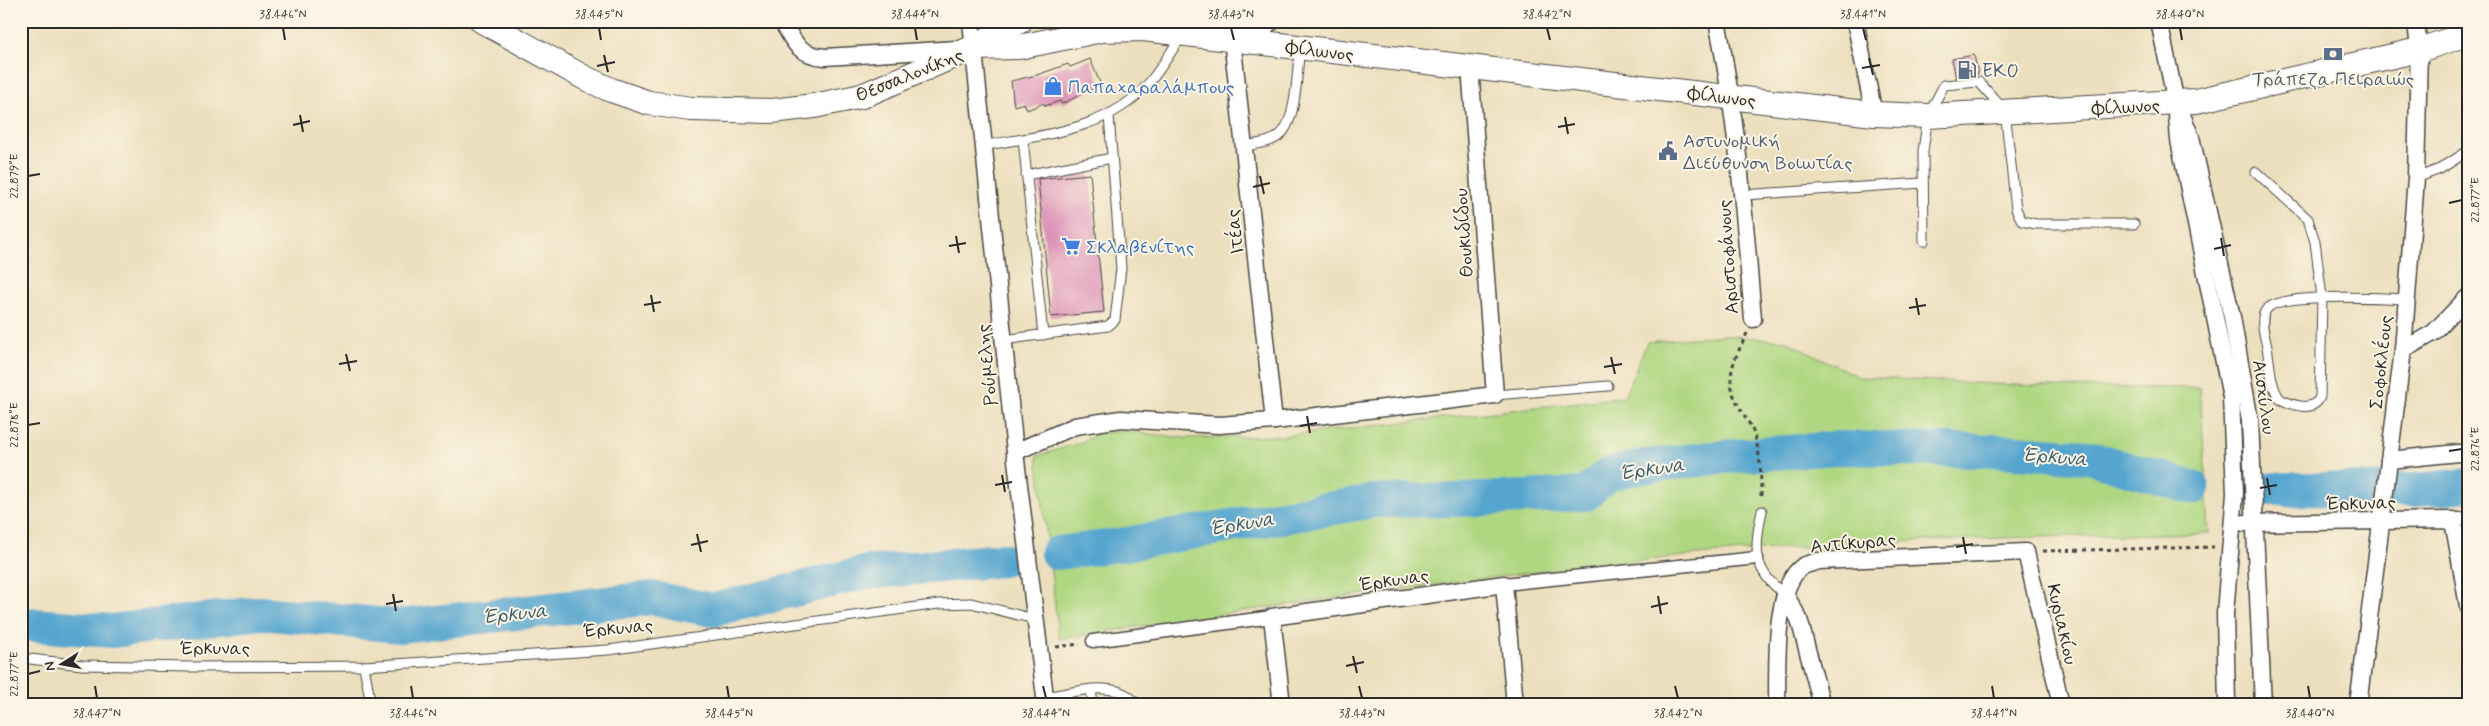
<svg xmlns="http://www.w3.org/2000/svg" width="2489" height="726" font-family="Mynerve,sans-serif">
<rect width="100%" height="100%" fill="#fcf5e5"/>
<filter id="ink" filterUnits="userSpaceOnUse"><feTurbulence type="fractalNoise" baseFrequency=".02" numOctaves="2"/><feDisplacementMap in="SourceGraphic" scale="10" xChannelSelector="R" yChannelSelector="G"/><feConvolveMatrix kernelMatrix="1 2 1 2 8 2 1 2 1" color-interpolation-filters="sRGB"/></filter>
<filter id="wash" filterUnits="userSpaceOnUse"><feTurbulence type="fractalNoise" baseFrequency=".0096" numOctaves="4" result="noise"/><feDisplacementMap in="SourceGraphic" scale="20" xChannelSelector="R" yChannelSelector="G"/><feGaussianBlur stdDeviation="1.12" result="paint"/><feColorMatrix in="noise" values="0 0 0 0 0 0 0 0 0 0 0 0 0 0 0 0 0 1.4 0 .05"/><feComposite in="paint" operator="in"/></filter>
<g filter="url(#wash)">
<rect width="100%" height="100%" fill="#ecdfbd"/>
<!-- green -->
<path fill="#afd781" stroke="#6d8156" d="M1724,335L1786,341L1859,377L2054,387L2200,388L2209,533C2034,537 1860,540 1686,556C1476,576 1268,607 1059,639L1037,456L1082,442L1099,433L1124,431L1186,438L1284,436L1624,397L1647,342Z"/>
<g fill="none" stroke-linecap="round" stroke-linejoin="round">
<!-- river -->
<g stroke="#54a5cf" stroke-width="34">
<polyline points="2272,489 2415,490 2468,485"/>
<polyline points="1057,553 1120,545 1374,501 1459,500 1586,494 1608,474 1647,466 1722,457 1837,448 2000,451 2088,457 2193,488"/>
<polyline points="21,624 112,631 260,613 400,626 652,598 713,610 863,573 1003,560"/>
</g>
</g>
<g id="blocks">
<!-- building -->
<g fill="#d989b2">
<polygon points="1974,55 1978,74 1956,78 1952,59"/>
<polygon points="1090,59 1101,85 1062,104 1060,101 1045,106 1044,103 1027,110 1024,103 1014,106 1011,81 1037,75 1068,64 1070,67"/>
<polygon points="1090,174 1104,312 1051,317 1038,179"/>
</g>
</g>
</g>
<g filter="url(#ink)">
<use href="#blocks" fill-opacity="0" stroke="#484641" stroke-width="1"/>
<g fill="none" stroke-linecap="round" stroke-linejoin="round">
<!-- service casing -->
<g stroke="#484641" stroke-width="11">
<g id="service">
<polyline points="1023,139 1043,335"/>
<path d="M982,146C1040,135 1108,131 1149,83C1161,69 1171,51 1182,36"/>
<path d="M1244,146C1256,144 1272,143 1281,134C1297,119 1297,69 1300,47"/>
<path d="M2256,172L2308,219L2315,242L2322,297L2320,397C2313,413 2292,405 2280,399C2270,386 2270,363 2267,347C2265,337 2259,319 2266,310C2278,292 2382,298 2406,299"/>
<polyline points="1026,175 1112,158"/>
<polyline points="2416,178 2440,169 2468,151"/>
<polyline points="1743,195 1923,183"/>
<polyline points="1924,241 1923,151 1928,116 1944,85 1979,82 2005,111 2016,209 2022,221 2036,224 2134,224"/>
<polyline points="1003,340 1108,326 1115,320 1121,268 1109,116"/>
<polyline points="1495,395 1608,386"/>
<path d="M1762,511C1754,548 1752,571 1785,594"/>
<polyline points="21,658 82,665 190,667 364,666 608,650 939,604 971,603 1034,619"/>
<polyline points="364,666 371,705"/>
<polyline points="1091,689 1093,705"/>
<path d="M1045,697C1073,693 1119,677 1137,705"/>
</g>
</g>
<!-- pedestrian casing -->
<g stroke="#484641" stroke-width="15">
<g id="pedestrian">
<polyline points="2453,520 2468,518"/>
<polyline points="1504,584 1757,558"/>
<polyline points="1093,641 1272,617"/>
</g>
</g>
<!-- minor casing -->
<g stroke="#484641" stroke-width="19">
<g id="minor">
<path d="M782,21C794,43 799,55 825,57L957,49"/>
<polyline points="971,21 1015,452 1046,705"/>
<polyline points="1240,21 1232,39 1274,421"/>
<path d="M1717,21C1737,119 1745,219 1753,319"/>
<polyline points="1855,21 1874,114"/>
<polyline points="2159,21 2176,103 2179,140 2231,397 2235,493 2225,613 2227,705"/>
<polyline points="1236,38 1253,33 1273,21"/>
<polyline points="2182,115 2191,137 2232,317 2250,421 2263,705"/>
<polyline points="2403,350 2433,333 2468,297"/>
<polyline points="1015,452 1075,426 1121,419 1219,425 1274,421 1495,395 1470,67"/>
<polyline points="2389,460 2468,452"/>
<polyline points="2244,523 2453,520 2468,606"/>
<polyline points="1785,594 1799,619 1822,705"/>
<polyline points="1282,705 1272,617 1504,584 1515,705"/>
<path d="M1777,705C1778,671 1772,587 1803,566C1807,564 1814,563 1818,561L2026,552L2061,705"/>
<polyline points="2358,705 2403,350 2416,178 2419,50 2416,21"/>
</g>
</g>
<!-- secondary casing -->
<g stroke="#484641" stroke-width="26">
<g id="secondary">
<polyline points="482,21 585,78 611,90 649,103 691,109 772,111 814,106 862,96 972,48 1020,21"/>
<polyline points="972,48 1019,47 1102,30 1143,29 1874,114 1928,116 2196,101 2419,50 2468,34"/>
</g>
</g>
<!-- path -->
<g stroke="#484641" stroke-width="3" stroke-dasharray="4 4" stroke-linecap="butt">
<path d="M1747,333C1741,347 1732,361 1731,377C1730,398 1743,411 1752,429C1761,450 1761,476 1761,498"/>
<polyline points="2043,551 2214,547"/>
<polyline points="1056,647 1080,644"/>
</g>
<!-- service -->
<use href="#service" stroke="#fff" stroke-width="9"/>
<!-- pedestrian -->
<use href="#pedestrian" stroke="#fff" stroke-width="12"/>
<!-- minor -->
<use href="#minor" stroke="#fff" stroke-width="16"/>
<!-- secondary -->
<use href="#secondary" stroke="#fff" stroke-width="24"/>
</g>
</g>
<!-- ticks -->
<path fill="none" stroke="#2b2b2b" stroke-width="2" d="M283,28L285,40M599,28L601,40M915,28L917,40M1231,28L1234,40M1547,28L1550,40M1863,28L1866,40M2180,28L2182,40M604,55L608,72M1869,58L1873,75M597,66L615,62M1862,68L1880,65M300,115L303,132M1565,117L1568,134M293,125L310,121M1558,127L1575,124M28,176L40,174M1260,176L1264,194M1253,187L1270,183M2449,203L2462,200M956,236L959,253M2221,238L2224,256M949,246L966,243M2214,249L2231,245M651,295L654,312M1916,298L1919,315M644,305L661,302M1909,308L1926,305M346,354L350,371M1611,357L1615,374M339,364L357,361M1604,367L1622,364M1307,416L1310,433M28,425L40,423M1300,426L1317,423M2449,451L2462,449M1002,475L1005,492M2267,478L2270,495M995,485L1012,482M2260,488L2277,485M697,534L701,552M1963,537L1966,554M691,545L708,541M1956,547L1973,544M393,594L396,611M1658,596L1661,614M386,604L403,601M1651,607L1668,603M1353,656L1357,673M1346,666L1364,662M28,674L40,671M95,686L97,698M411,686L413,698M727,686L729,698M1043,686L1046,698M1359,686L1362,698M1675,686L1678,698M1992,686L1994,698M2308,686L2310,698"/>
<!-- icons -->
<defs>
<g id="bank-bare" transform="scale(1.5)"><path d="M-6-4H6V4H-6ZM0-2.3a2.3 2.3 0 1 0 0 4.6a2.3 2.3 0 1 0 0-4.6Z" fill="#5c6f8a" stroke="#fcf5e5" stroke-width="2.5" paint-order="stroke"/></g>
<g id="fuel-bare" transform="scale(1.5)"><path d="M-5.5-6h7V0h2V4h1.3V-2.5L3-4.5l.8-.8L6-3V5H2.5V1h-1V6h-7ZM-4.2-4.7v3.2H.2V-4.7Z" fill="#5c6f8a" stroke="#fcf5e5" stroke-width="2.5" paint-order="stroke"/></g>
<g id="shop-bare" transform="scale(1.5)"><path d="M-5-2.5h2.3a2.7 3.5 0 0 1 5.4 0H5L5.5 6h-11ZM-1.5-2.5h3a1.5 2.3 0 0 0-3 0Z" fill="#3f7fe0" stroke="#fcf5e5" stroke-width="2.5" paint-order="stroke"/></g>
<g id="civic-bare" transform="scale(1.5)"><path d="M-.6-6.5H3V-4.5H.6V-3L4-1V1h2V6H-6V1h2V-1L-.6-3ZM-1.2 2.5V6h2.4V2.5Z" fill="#5c6f8a" stroke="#fcf5e5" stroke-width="2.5" paint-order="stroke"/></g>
<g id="supermarket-bare" transform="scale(1.5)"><path d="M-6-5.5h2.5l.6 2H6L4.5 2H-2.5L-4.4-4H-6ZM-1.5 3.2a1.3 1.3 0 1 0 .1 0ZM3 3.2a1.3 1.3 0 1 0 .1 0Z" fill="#3f7fe0" stroke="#fcf5e5" stroke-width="2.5" paint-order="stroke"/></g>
</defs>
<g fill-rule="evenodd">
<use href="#bank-bare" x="2333" y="54"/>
<use href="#fuel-bare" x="1967" y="70"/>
<use href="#shop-bare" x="1053" y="86"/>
<use href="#civic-bare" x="1668" y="151"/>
<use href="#supermarket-bare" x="1071" y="246"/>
</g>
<g text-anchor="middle" stroke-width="4" stroke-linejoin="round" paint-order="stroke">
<!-- street labels -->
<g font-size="19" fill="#2b2b2b" stroke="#fcf5e5">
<text transform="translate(1320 50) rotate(7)" y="7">Φίλωνος</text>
<text transform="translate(909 74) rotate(-22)" y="7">Θεσσαλονίκης</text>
<text transform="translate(1722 96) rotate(7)" y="7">Φίλωνος</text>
<text transform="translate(2126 106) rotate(-3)" y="7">Φίλωνος</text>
<text transform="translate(1234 232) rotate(-97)" y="7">Ιτέας</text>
<text transform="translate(1463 233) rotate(-94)" y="7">Θουκιδίδου</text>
<text transform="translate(1727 257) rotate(-94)" y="7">Αριστοφάνους</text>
<text transform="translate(2380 362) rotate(-84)" y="7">Σοφοκλέους</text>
<text transform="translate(986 365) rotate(-96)" y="7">Ρούμελης</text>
<text transform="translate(2265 397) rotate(82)" y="7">Αισχύλου</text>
<text transform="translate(2361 502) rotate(-1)" y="7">Έρκυνας</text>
<text transform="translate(1853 542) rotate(-5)" y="7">Αντίκυρας</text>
<text transform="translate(1394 579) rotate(-8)" y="7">Έρκυνας</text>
<text transform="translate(2063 624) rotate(77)" y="7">Κυριακίου</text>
<text transform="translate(618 627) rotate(-5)" y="7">Έρκυνας</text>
<text x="215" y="654">Έρκυνας</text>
</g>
<!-- service labels -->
<g font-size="19" fill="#4e5e75" stroke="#fcf5e5" text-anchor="start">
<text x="1982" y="77">EKO</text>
<text x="2333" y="85" text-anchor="middle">Τράπεζα Πειραιώς</text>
<text x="1683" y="147">Αστυνομική<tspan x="1683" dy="22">Διεύθυνση Βοιωτίας</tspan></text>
</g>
<!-- shop labels -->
<g font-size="19" fill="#366cbe" stroke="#fcf5e5" text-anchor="start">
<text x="1068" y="93">Παπαχαραλάμπους</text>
<text x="1086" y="253">Σκλαβενίτης</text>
</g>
<!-- water labels -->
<g font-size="20" font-style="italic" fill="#3b5c6d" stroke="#fcf5e5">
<text transform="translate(2055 456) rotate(5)" y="7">Έρκυνα</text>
<text transform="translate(1652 468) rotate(-8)" y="7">Έρκυνα</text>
<text transform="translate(1242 523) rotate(-9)" y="7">Έρκυνα</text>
<text transform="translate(515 613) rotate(-6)" y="7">Έρκυνα</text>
</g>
</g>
<!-- margin -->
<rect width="2489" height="726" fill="none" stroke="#fcf5e5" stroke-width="55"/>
<!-- north arrow -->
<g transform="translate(62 664) rotate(259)" stroke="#fcf5e5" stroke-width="4" paint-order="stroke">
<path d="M0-4L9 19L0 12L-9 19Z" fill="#2b2b2b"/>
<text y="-8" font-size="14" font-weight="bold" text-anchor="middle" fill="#2b2b2b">N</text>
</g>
<rect x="28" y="28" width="2434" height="670" fill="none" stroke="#2b2b2b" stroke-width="2"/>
<g font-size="12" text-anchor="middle" fill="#2b2b2b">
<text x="283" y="18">38.446°N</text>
<text x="599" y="18">38.445°N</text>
<text x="915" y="18">38.444°N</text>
<text x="1231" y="18">38.443°N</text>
<text x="1547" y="18">38.442°N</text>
<text x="1863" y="18">38.441°N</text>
<text x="2180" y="18">38.440°N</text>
<text transform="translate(14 176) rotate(-90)" y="4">22.879°E</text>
<text transform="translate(2475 200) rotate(-90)" y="4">22.877°E</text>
<text transform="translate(14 425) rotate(-90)" y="4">22.878°E</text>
<text transform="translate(2475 449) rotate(-90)" y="4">22.876°E</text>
<text transform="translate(14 674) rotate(-90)" y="4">22.877°E</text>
<text x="97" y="717">38.447°N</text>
<text x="413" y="717">38.446°N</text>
<text x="729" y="717">38.445°N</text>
<text x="1046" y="717">38.444°N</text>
<text x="1362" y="717">38.443°N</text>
<text x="1678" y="717">38.442°N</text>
<text x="1994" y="717">38.441°N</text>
<text x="2310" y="717">38.440°N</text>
</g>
</svg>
